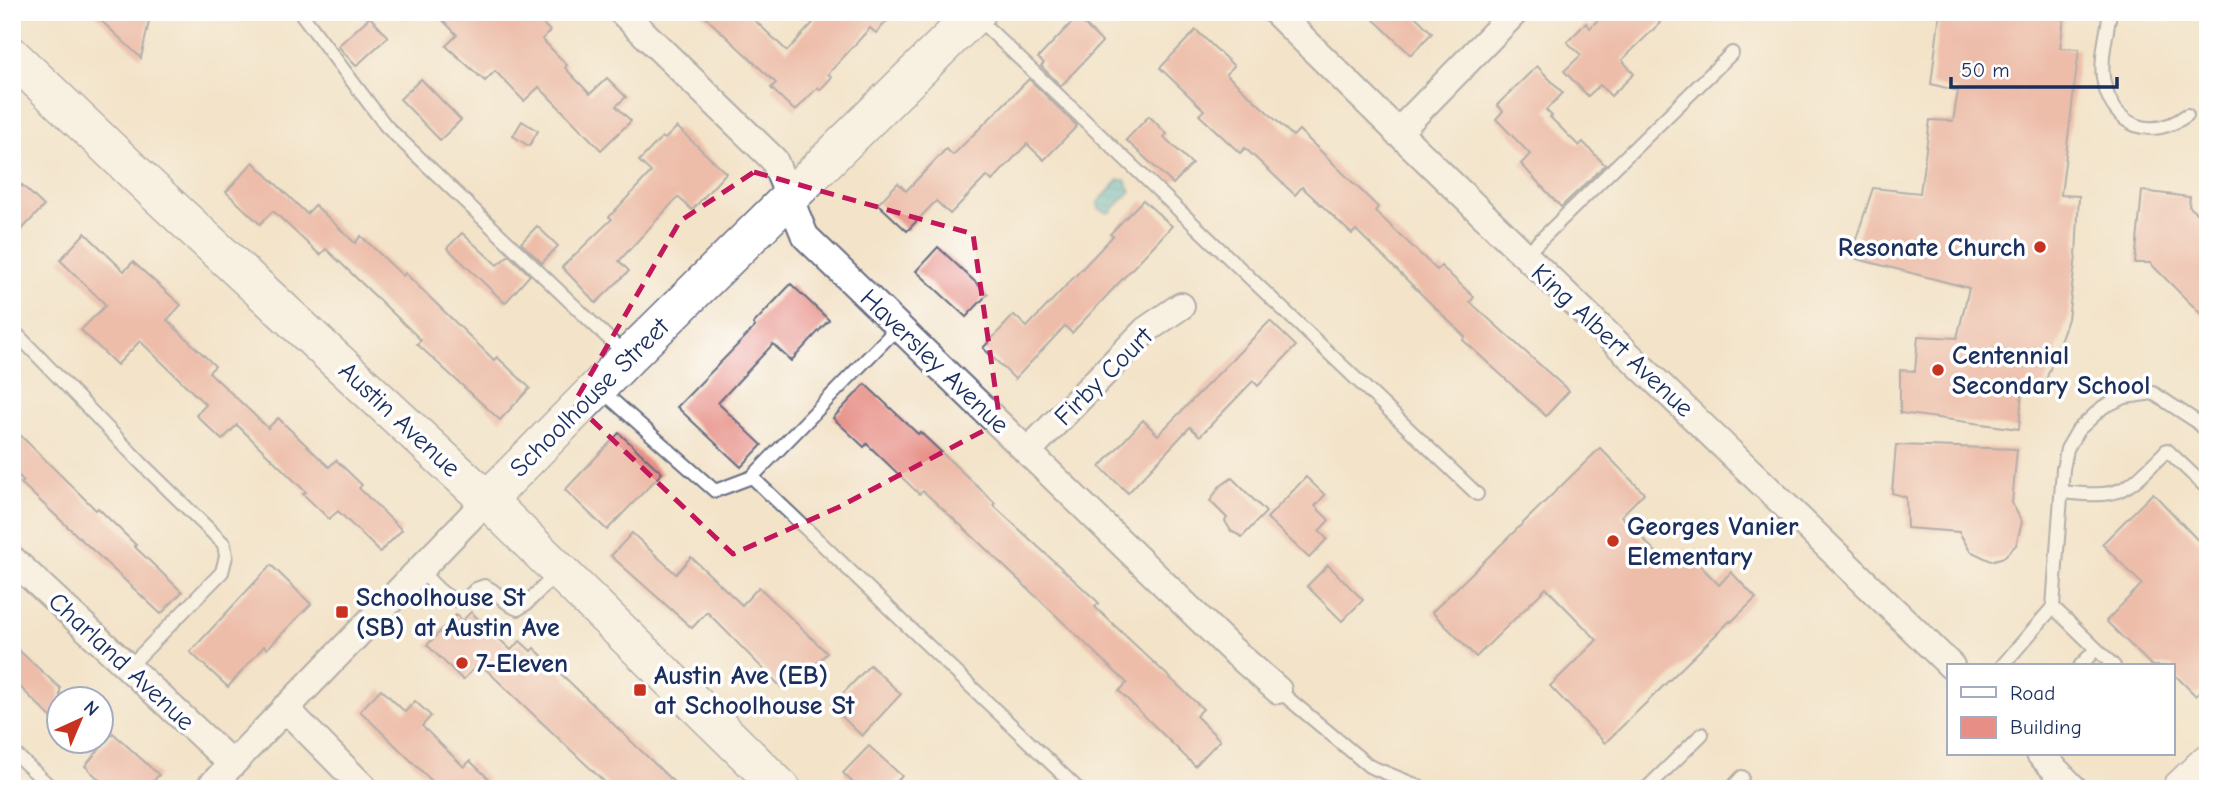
<svg xmlns="http://www.w3.org/2000/svg" width="2220" height="801" font-family="'Comic Neue',sans-serif">
<defs>
<pattern id="water-rules" width="6" height="5" patternUnits="userSpaceOnUse" patternTransform="scale(1.75)"><rect width="6" height="5" fill="#50bdca"/><path d="M0 2.5h6" fill="none" stroke="#429aa7"/></pattern>
</defs>
<rect width="100%" height="100%" fill="#fff"/>
<filter id="ink" filterUnits="userSpaceOnUse"><feTurbulence type="fractalNoise" baseFrequency=".0143" numOctaves="2"/><feDisplacementMap in="SourceGraphic" scale="14" xChannelSelector="R" yChannelSelector="G"/><feConvolveMatrix kernelMatrix="1 2 1 2 8 2 1 2 1" color-interpolation-filters="sRGB"/></filter>
<filter id="wash" filterUnits="userSpaceOnUse"><feTurbulence type="fractalNoise" baseFrequency=".00686" numOctaves="4" result="noise"/><feDisplacementMap in="SourceGraphic" scale="28" xChannelSelector="R" yChannelSelector="G"/><feGaussianBlur stdDeviation="1.57" result="paint"/><feColorMatrix in="noise" values="0 0 0 0 0 0 0 0 0 0 0 0 0 0 0 0 0 1.4 0 .05"/><feComposite in="paint" operator="in"/></filter>
<g filter="url(#wash)">
<rect width="100%" height="100%" fill="#f3e3c9"/>
<!-- water -->
<polygon fill="url(#water-rules)" stroke="#367694" stroke-width="2" points="1119,180 1125,180 1131,191 1109,213 1099,209 1098,202"/>
<g id="blocks">
<!-- building -->
<g fill="#e78f86">
<polygon points="92,12 151,12 141,58"/>
<polygon points="435,12 531,12 550,31 542,39 567,65 565,68 590,94 607,78 626,97 616,106 631,121 601,150 539,87 524,101 495,71 485,81 446,46 457,35"/>
<polygon points="700,12 746,12 787,51 823,12 885,12 882,16 887,21 876,33 870,28 828,74 832,77 820,90 818,87 795,111 771,88 776,83"/>
<polygon points="1366,12 1411,12 1432,33 1411,55"/>
<polygon points="1606,12 1650,12 1660,23 1622,60 1634,74 1611,96 1600,85 1588,96 1564,71 1581,55 1567,42 1586,23 1590,28"/>
<polygon points="1940,12 2065,12 2060,48 2079,49 2061,195 2079,196 2076,256 2068,319 2042,391 2022,392 2019,429 1900,413 1900,370 1915,371 1918,336 1957,338 1969,288 1850,257 1873,188 1920,193 1930,120 1953,121 1958,91 1931,84"/>
<polygon points="370,17 388,37 356,66 338,46"/>
<polygon points="1077,17 1102,42 1061,86 1041,66 1044,63 1038,58"/>
<polygon points="1196,30 1234,66 1226,74 1293,136 1299,130 1378,207 1375,211 1437,270 1441,266 1474,297 1470,302 1569,391 1546,416 1463,340 1465,337 1356,230 1352,234 1302,187 1295,195 1245,148 1240,153 1199,115 1204,110 1160,68"/>
<polygon points="1537,66 1563,93 1546,110 1552,116 1550,117 1579,146 1583,142 1605,165 1561,207 1521,164 1530,154 1496,119 1503,111 1497,105"/>
<polygon points="421,79 461,120 440,140 400,99"/>
<polygon points="1029,79 1077,126 1044,160 1027,144 992,181 987,176 950,214 936,201 907,231 878,204 898,183 906,191 946,149 953,155"/>
<polygon points="1149,116 1167,134 1164,137 1192,164 1173,184 1126,140"/>
<polygon points="522,121 538,131 529,146 513,136"/>
<polygon points="677,127 726,173 692,210 678,197 619,261 629,271 596,303 562,267 612,219 609,217 651,172 639,161 662,137 665,139"/>
<polygon points="253,162 307,214 315,205 355,243 361,236 403,276 405,273 494,360 497,357 530,388 500,420 417,344 421,340 326,249 320,255 273,211 260,224 226,192"/>
<polygon points="22,185 44,206 12,240 12,195"/>
<polygon points="2142,191 2190,197 2189,206 2208,225 2208,321 2150,263 2135,263"/>
<polygon points="1143,200 1172,226 1072,333 1065,326 1015,379 983,348 1014,315 1027,327 1113,236 1110,234"/>
<polygon points="537,226 558,246 542,263 521,243"/>
<polygon points="85,233 124,271 133,262 181,305 167,320 215,366 209,372 268,428 278,418 329,467 336,460 362,485 359,488 402,530 380,552 338,511 329,519 303,494 306,492 237,425 222,440 196,415 206,405 140,341 117,365 81,330 106,305 60,260"/>
<polygon points="462,233 497,265 509,255 530,275 505,303 447,248"/>
<polygon points="938,247 988,294 966,317 916,271"/>
<polygon points="791,284 829,320 791,361 773,344 718,403 762,445 741,467 677,407 755,327 753,324"/>
<polygon points="1270,321 1296,346 1258,386 1253,381 1200,436 1190,427 1128,493 1100,467 1143,420 1158,435"/>
<polygon points="865,384 918,434 920,432 995,503 993,505 1099,603 1095,607 1203,709 1196,716 1220,740 1195,766 1119,691 1127,683 968,532 923,491 919,494 867,444 864,447 833,418"/>
<polygon points="12,427 96,510 98,508 136,545 134,546 182,592 161,614 21,483 24,481 12,470"/>
<polygon points="619,433 662,473 607,530 565,490"/>
<polygon points="1896,445 2017,449 2012,503 2022,522 2016,545 2004,557 1991,561 1970,551 1959,532 1907,528 1906,497 1892,493"/>
<polygon points="1600,448 1644,493 1621,516 1671,568 1687,552 1719,585 1731,572 1756,598 1731,622 1730,621 1605,743 1550,686 1597,640 1546,588 1476,657 1432,612"/>
<polygon points="1306,477 1325,495 1315,506 1329,520 1319,531 1327,539 1309,558 1267,518"/>
<polygon points="1232,478 1266,512 1242,537 1231,531 1225,521 1227,518 1210,501 1219,487"/>
<polygon points="2153,493 2208,551 2208,683 2196,696 2173,673 2173,666 2152,666 2106,621 2142,584 2102,544"/>
<polygon points="632,533 676,574 691,557 742,605 759,587 827,653 796,684 791,678 782,688 707,612 692,628 611,556"/>
<polygon points="271,565 311,604 267,649 264,646 228,687 190,652"/>
<polygon points="1328,565 1363,600 1342,621 1307,586"/>
<polygon points="471,612 511,650 520,641 531,651 534,648 681,789 612,789 479,663 463,680 427,645 456,615 462,621"/>
<polygon points="12,644 60,688 60,726 12,679"/>
<polygon points="870,665 901,694 862,736 831,706"/>
<polygon points="381,689 405,712 415,701 431,716 422,726 464,767 470,761 488,778 478,789 440,789 360,711"/>
<polygon points="113,733 159,775 146,789 109,789 85,766"/>
<polygon points="869,746 902,776 890,789 859,789 843,773"/>
</g>
</g>
</g>
<g filter="url(#ink)">
<use href="#blocks" fill-opacity="0" stroke="#676e83" stroke-width="2"/>
<g fill="none" stroke-linecap="round" stroke-linejoin="round">
<!-- lane casing -->
<g stroke="#676e83" stroke-width="16">
<g id="lane">
<polyline points="300,12 386,126 627,356"/>
<path d="M2110,12C2107,34 2099,62 2104,83C2114,127 2151,141 2187,115"/>
<polyline points="977,18 1477,494"/>
<polyline points="1524,256 1732,53"/>
<polyline points="12,329 141,463 224,544 226,556 222,572 129,667"/>
<polyline points="601,390 715,491 752,477 899,326"/>
<polyline points="752,477 1078,789"/>
<path d="M2062,492C2123,499 2125,492 2167,450L2208,489"/>
<path d="M420,570C433,583 445,601 464,601L476,589L484,586C498,590 504,605 518,609L526,604L557,573"/>
<polyline points="2053,607 2114,666"/>
<polyline points="2002,666 2053,607 2063,469 2067,449 2078,430 2103,407 2125,397 2153,393 2196,421 2208,432"/>
<polyline points="2080,666 2096,649"/>
<polyline points="1278,690 1369,766 1425,789"/>
<polyline points="12,751 53,789"/>
<polyline points="1646,789 1702,734"/>
<polyline points="1731,789 1742,777"/>
</g>
</g>
<!-- street casing -->
<g stroke="#676e83" stroke-width="30">
<g id="street">
<polyline points="622,12 774,160 805,236 1231,649 1278,690"/>
<path d="M1276,12C1498,233 1727,447 1951,666"/>
<polyline points="1397,133 1515,12"/>
<polyline points="1028,451 1146,330 1181,306"/>
<polyline points="12,559 232,764"/>
<polyline points="285,708 365,789"/>
<polyline points="2040,754 2074,789"/>
<polyline points="208,789 487,500"/>
</g>
</g>
<!-- secondary casing -->
<g stroke="#676e83" stroke-width="40">
<g id="secondary">
<polyline points="12,56 159,196 487,500 782,789"/>
<polyline points="487,500 628,357 977,12"/>
<polyline points="2181,789 2208,763"/>
</g>
</g>
<!-- lane -->
<use href="#lane" stroke="#fff" stroke-width="12"/>
<!-- street -->
<use href="#street" stroke="#fff" stroke-width="26"/>
<!-- secondary -->
<use href="#secondary" stroke="#fff" stroke-width="37"/>
</g>
</g>
<!-- marked area -->
<path d="M0 0H2220V801H0ZM754,172L973,234L1000,422L839,507L733,554L574,403L680,221Z" fill="#f3e3c9" fill-opacity=".55" fill-rule="evenodd"/>
<path fill="none" stroke="#c2185b" stroke-width="5" stroke-dasharray="14 9" stroke-linejoin="round" d="M754,172L973,234L1000,422L839,507L733,554L574,403L680,221Z"/>
<!-- markers -->
<g fill="#c8321e" stroke="#fff" stroke-width="2.5">
<circle cx="2040" cy="247" r="7"/>
<circle cx="1938" cy="370" r="7"/>
<circle cx="1613" cy="541" r="7"/>
<rect x="335" y="605" width="14" height="14" rx="3.5"/>
<circle cx="462" cy="663" r="7"/>
<rect x="633" y="683" width="14" height="14" rx="3.5"/>
</g>
<g text-anchor="middle" stroke-width="7" stroke-linejoin="round" paint-order="stroke">
<!-- poi labels -->
<g font-size="26" font-weight="bold" fill="#1b2f5e" stroke="#fff" text-anchor="start">
<text x="2026" y="256" text-anchor="end">Resonate Church</text>
<text x="1952" y="364">Centennial<tspan x="1952" dy="30">Secondary School</tspan></text>
<text x="1627" y="535">Georges Vanier<tspan x="1627" dy="30">Elementary</tspan></text>
<text x="356" y="606">Schoolhouse St<tspan x="356" dy="30">(SB) at Austin Ave</tspan></text>
<text x="476" y="672">7-Eleven</text>
<text x="654" y="684">Austin Ave (EB)<tspan x="654" dy="30">at Schoolhouse St</tspan></text>
</g>
<!-- street labels -->
<g font-size="26" fill="#1b2f5e" stroke="#fff">
<text transform="translate(1613 340) rotate(43)" y="9">King Albert Avenue</text>
<text transform="translate(935 361) rotate(44)" y="9">Haversley Avenue</text>
<text transform="translate(1103 376) rotate(-45)" y="9">Firby Court</text>
<text transform="translate(589 397) rotate(-45)" y="9">Schoolhouse Street</text>
<text transform="translate(400 419) rotate(43)" y="9">Austin Avenue</text>
<text transform="translate(122 661) rotate(43)" y="9">Charland Avenue</text>
</g>
</g>
<!-- margin -->
<rect width="2220" height="801" fill="none" stroke="#fff" stroke-width="42"/>
<!-- legend -->
<rect x="1947" y="664" width="228" height="91" fill="#ffffff" stroke="#a4acbf" stroke-width="2"/>
<rect x="1961" y="687" width="35" height="10" fill="#ffffff" stroke="#a4acbf" stroke-width="2"/>
<text x="2010" y="700" font-size="21" fill="#1b2f5e">Road</text>
<rect x="1961" y="717" width="35" height="21" fill="#e78f86" stroke="#a4acbf" stroke-width="2"/>
<text x="2010" y="734" font-size="21" fill="#1b2f5e">Building</text>
<!-- north arrow -->
<g transform="translate(80 720) rotate(44)"><circle r="33" fill="#ffffff" stroke="#a4acbf" stroke-width="2"/>
<path d="M0-5L12 26L0 18L-12 26Z" fill="#c8321e"/>
<text y="-10" font-size="19" font-weight="bold" text-anchor="middle" fill="#1b2f5e">N</text>
</g>
<!-- scale -->
<path d="M1951 77v10h166v-10" fill="none" stroke="#1b2f5e" stroke-width="3.5"/>
<text x="1961" y="77" font-size="21" fill="#1b2f5e" stroke="#ffffff" stroke-width="5" paint-order="stroke">50 m</text>
</svg>
